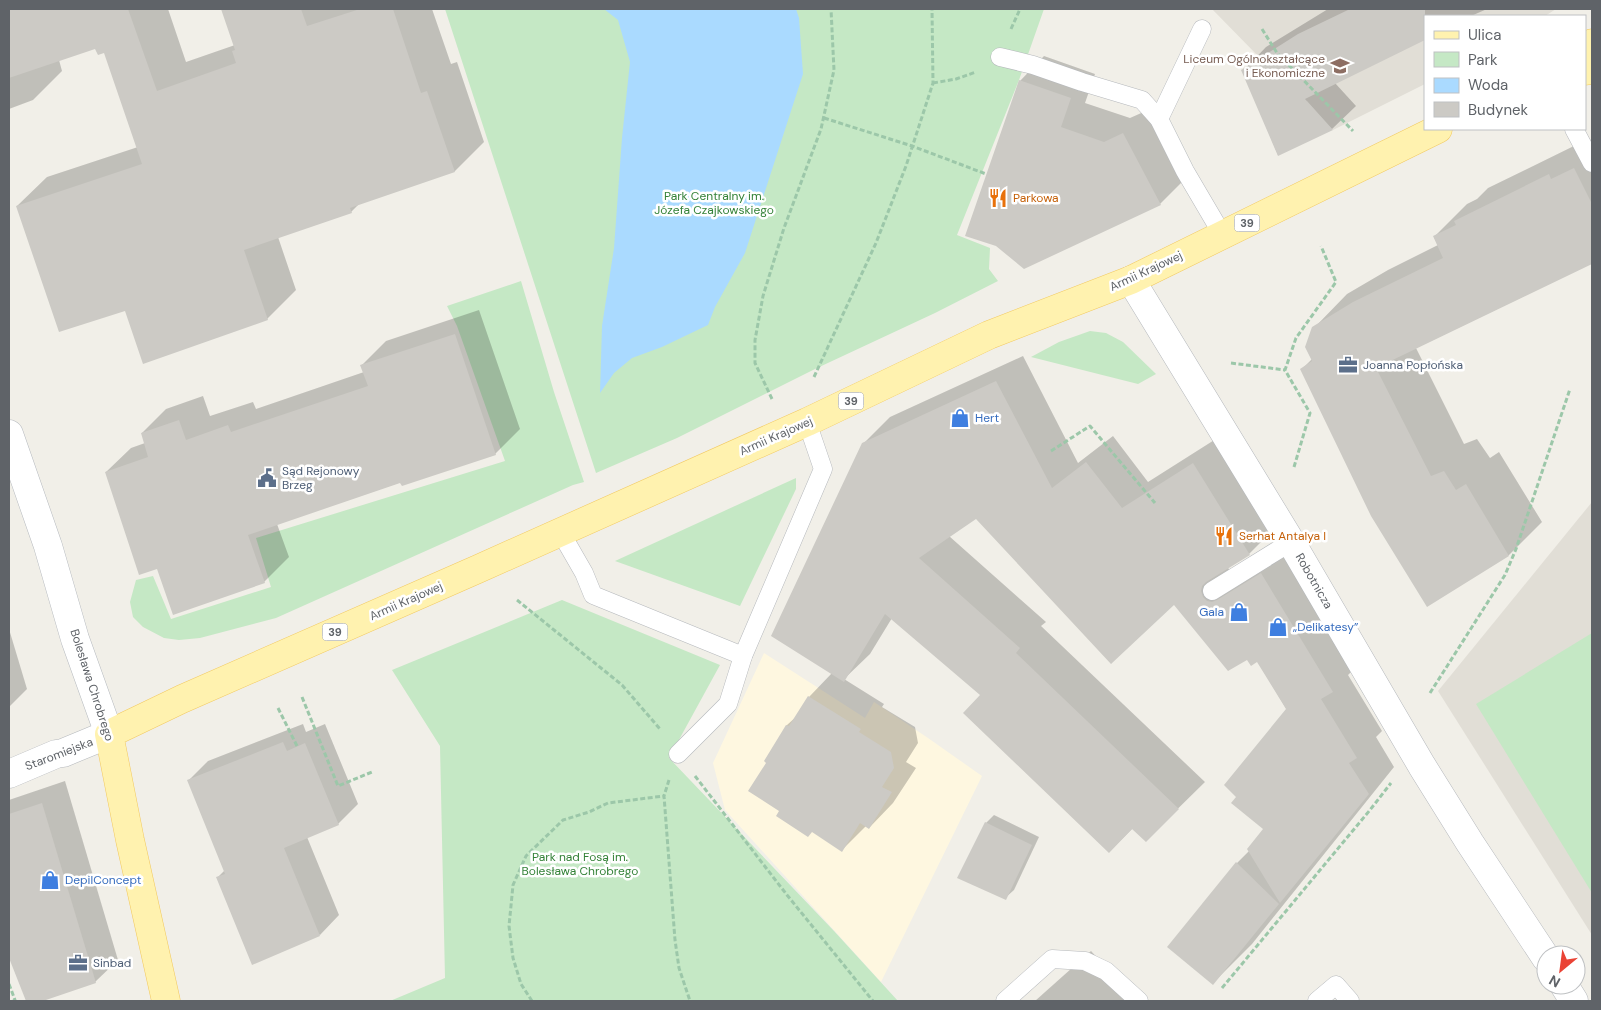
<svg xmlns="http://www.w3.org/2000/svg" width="1601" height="1010" font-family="'DM Sans',sans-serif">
<rect width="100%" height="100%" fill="#f1efe8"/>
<!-- commercial -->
<polygon fill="#fef7e0" points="764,653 865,718 874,702 928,738 982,776 881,982 725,810 713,763"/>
<!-- education -->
<g fill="#e1ded6">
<polygon points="1212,9 1556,9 1545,16 1425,16 1425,84 1333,130 1307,101 1305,102 1259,57"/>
<polygon points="1592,502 1592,935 1438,691"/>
</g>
<!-- green -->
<g fill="#c5e8c5">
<polygon points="445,9 1044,9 1019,80 957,235 990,248 989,269 998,281 935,313 815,369 677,438 596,473"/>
<polygon points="521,281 554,392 584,482 573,485 276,618 200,638 179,640 164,638 143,627 133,617 130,602 136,580 153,576 171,619 271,587 256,538 505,461 457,326 447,306"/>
<polygon points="1090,331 1106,333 1123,342 1156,374 1138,384 1031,357 1059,342"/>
<polygon points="796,478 796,489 740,606 615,561"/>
<polygon points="562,600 720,665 669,758 834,931 898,1001 390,1001 445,978 440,746 392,670"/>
<polygon points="1592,633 1592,893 1476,704"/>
</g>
<!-- water -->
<polygon fill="#aadaff" points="604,9 796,9 799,18 803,74 745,253 715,307 708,325 662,347 632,358 614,373 600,393 602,326 614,248 622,138 630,62 618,20"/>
<!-- shadow -->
<g fill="#0003">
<polygon points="9,9 168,9 186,62 235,45 222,9 432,9 451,64 457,62 484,142 455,171 360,203 351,212 278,237 296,290 267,319 125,309 17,206 47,177 138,147 105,51 96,47 59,60 62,71 33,100 9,109"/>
<polygon points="1328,9 1487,9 1471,16 1425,16 1335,83 1356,106 1332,129 1278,155 1243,71 1266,47"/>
<polygon points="1044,56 1095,74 1085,103 1130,118 1148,110 1185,179 1160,204 1024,267 1020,81"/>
<polygon points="1582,142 1584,147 1592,143 1592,263 1416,348 1464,444 1477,439 1490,458 1499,452 1542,522 1509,555 1427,605 1302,369 1312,359 1314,328 1347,294 1388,270 1438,245 1434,237 1467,204 1477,199 1488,188"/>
<polygon points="479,310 520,429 495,454 401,482 277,524 289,557 264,582 158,567 106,472 131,448 145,443 142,433 166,409 203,396 210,416 253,402 256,409 364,372 362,365 386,341"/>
<polygon points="1023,356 1078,463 1113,436 1148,482 1219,437 1275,528 1249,554 1228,567 1229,570 1234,575 1287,548 1358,665 1348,675 1382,731 1376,737 1394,767 1252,944 1213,983 1237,863 1250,850 1265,829 1238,797 1287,710 1257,660 1247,658 1175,603 976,517 949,536 1046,622 1041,626 1205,782 1146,840 1133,828 1109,852 981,694 892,618 870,654 844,679 884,704 882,707 915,727 918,743 906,762 916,768 893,803 869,828 866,826 842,850 780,811 767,763 766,761 787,725 797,716 809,697 832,673 863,444 890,417"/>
<polygon points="9,629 27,689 9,707"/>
<polygon points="303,724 306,732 325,724 358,804 338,824 307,837 339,915 320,935 217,878 225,870 189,780 208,761"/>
<polygon points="65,781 118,960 95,982 40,1001 27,1001 9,955 9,800"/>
<polygon points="994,815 1039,837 1014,890 1005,898 986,823"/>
<polygon points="1091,951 1137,1001 1035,1001"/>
</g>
<!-- building -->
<g fill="#cccac5">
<polygon points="9,9 128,9 157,91 236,63 232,51 235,50 221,9 301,9 307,26 360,9 393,9 421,93 427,91 455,172 350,208 352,213 244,250 268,320 143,364 125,311 59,332 16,206 142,164 104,53 98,55 95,49 9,78"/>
<polygon points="1350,9 1425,9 1425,40 1305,99 1333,130 1278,156 1241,70 1298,34"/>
<polygon points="1019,80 1071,98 1061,127 1104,142 1123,133 1161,205 1024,269 996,246 965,236"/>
<polygon points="1574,168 1592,204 1592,264 1376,368 1431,476 1444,471 1456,490 1466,484 1509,556 1427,607 1371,516 1300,369 1312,361 1305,347 1312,327 1353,302 1443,258 1433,236 1456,225 1454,221 1549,174 1551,179"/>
<polygon points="455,334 496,455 402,486 400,483 248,535 265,583 173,615 157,569 139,575 105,472 148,457 141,433 179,420 186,440 228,425 231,432 368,386 360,365"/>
<polygon points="996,381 1052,488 1086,462 1122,508 1193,463 1250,555 1206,582 1202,586 1201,591 1203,597 1207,601 1212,602 1217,600 1261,573 1333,692 1321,699 1357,758 1349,763 1369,794 1280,903 1247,849 1263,829 1231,803 1236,797 1224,785 1286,709 1257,662 1251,666 1247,660 1228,671 1174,605 1111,664 976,519 919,558 1020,648 1016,653 1179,809 1146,842 1132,829 1109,853 963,713 980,695 885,614 844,682 771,636 862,443"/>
<polygon points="808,696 861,729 859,732 891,752 894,768 882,787 892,792 869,829 860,823 842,852 812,832 808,837 776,816 779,811 748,791 766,763 764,761 786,725 789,726"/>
<polygon points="283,742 287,751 305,743 339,825 284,848 320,936 252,965 216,877 225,874 187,780"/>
<polygon points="42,803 96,983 43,1001 26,1001 9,958 9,814"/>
<polygon points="985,822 1032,845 1006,900 957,878"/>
<polygon points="1236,862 1279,904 1213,985 1167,947"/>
</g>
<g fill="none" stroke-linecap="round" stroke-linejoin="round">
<!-- service casing -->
<g stroke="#b5b8bc" stroke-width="19">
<g id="service">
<polyline points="1000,57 1033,65 1082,82 1142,100 1159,119 1185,171 1222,234"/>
<polyline points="1159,119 1202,29"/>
<polyline points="1574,129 1592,163"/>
<polyline points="561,533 584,573 593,595 743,656"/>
<polyline points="1212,591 1291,542"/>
<polyline points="678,754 728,704 743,656 823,469 807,422"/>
<polyline points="1005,1001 1052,959 1085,961 1106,971 1139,1001"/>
<polyline points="1317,1001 1336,985 1350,1001"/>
</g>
</g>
<!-- minor casing -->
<g stroke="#b5b8bc" stroke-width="29">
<g id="minor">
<polyline points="1131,280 1291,542 1422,766 1470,843 1546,958"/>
<polyline points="9,774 56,754 63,753 109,734"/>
<polyline points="1564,985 1574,1001"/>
</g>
</g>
<!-- secondary casing -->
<g stroke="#b6babf" stroke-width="29">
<polyline id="secondary" points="9,434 48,546 75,639 109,734"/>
</g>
<!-- primary casing -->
<g stroke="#f2c960" stroke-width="29">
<g id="primary">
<polyline points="1585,48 1592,43"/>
<polyline points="1585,71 1592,70"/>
<polyline points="166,1001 130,840 109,734 182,699 478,569 807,422 989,335 1131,280 1438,129"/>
</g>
</g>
<!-- path -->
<g stroke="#9cc7a9" stroke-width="3" stroke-dasharray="5 2.5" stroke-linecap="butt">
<polyline points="1011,29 1020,9"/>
<polyline points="1262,29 1277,53 1353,131"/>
<polyline points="933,83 956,79 976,72"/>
<polyline points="824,118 912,146 986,174"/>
<polyline points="1231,363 1285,370"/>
<polyline points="814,377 876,243 906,166 933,83 932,9"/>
<polyline points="772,399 755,363 755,340 763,296 784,228 821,129 834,70 831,9"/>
<polyline points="1051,451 1090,426 1155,503"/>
<polyline points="1294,467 1310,413 1285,370 1296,338 1336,282 1321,246"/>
<polyline points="517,600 622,685 660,729"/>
<polyline points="1430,693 1505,575 1516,549 1570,389"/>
<polyline points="302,697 338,786 372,772"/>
<polyline points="278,708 297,746"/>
<polyline points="695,776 787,895 873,1001"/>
<polyline points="669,780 664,796 675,940 679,968 690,1001"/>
<polyline points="9,984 15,1000 13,1001"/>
<polyline points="1222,988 1370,810 1391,783"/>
<polyline points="532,1001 521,984 513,958 509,926 513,885 526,856 563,820 589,812 608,803 664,796"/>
</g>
<!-- service -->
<use href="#service" stroke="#fff" stroke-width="18"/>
<!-- minor -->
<use href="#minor" stroke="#fff" stroke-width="28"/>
<!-- secondary -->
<use href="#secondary" stroke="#fff" stroke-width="28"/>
<!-- primary -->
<use href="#primary" stroke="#fff2af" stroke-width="28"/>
</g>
<!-- icons -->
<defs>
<g id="school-bare" transform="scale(1.5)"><path d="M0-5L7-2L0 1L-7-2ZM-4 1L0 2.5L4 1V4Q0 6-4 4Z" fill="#8d6e63" stroke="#fff" stroke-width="2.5" paint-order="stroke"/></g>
<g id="restaurant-bare" transform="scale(1.5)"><path d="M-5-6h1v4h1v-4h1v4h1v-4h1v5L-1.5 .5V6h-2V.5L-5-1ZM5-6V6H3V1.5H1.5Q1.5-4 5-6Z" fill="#e8710a" stroke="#fff" stroke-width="2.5" paint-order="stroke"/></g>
<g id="office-bare" transform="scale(1.5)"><path d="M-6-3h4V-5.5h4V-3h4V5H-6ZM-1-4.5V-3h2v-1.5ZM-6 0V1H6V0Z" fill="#5c6f8a" stroke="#fff" stroke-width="2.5" paint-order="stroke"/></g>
<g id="shop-bare" transform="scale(1.5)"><path d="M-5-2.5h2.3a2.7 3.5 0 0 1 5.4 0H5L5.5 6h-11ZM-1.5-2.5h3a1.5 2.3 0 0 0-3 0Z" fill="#3f7fe0" stroke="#fff" stroke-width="2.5" paint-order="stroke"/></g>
<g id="civic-bare" transform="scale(1.5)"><path d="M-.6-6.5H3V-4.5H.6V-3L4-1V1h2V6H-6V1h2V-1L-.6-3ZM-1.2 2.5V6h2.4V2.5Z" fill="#5c6f8a" stroke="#fff" stroke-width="2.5" paint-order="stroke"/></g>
</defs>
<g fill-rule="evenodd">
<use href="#school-bare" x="1340" y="66"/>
<use href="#restaurant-bare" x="998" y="198"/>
<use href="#office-bare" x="1348" y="365"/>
<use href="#shop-bare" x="960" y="418"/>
<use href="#civic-bare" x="267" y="478"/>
<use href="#restaurant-bare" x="1224" y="536"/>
<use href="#shop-bare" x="1239" y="612"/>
<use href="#shop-bare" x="1278" y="627"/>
<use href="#shop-bare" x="50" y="880"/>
<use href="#office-bare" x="78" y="963"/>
</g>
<g text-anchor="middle" stroke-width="5" stroke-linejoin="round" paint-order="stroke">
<!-- shield labels -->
<g fill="#fff" stroke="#8f9295" stroke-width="1">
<rect x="1234.5" y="214.5" width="25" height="17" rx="4"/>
<rect x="838.5" y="392.5" width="25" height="17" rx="4"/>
<rect x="322.5" y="623.5" width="25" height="17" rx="4"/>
</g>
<g font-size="11" font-weight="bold" fill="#5f6368">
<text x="1247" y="227">39</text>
<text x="851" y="405">39</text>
<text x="335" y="636">39</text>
</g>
<!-- education labels -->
<g font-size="12" fill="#785e54" stroke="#fff" text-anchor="end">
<text x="1325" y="63">Liceum Ogólnokształcące<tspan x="1325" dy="14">i Ekonomiczne</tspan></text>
</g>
<!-- park labels -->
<g font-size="12" fill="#348238" stroke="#fff">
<text x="714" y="200">Park Centralny im.<tspan x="714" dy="14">Józefa Czajkowskiego</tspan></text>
<text x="580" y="861">Park nad Fosą im.<tspan x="580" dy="14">Bolesława Chrobrego</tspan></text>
</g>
<!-- food labels -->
<g font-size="12" fill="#c56008" stroke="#fff" text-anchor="start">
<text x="1013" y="202">Parkowa</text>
<text x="1239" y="540">Serhat Antalya I</text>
</g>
<!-- street labels -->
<g font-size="12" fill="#5f6368" stroke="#fff">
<text transform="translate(1146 271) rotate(-25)" y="4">Armii Krajowej</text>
<text transform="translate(776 436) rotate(-24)" y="4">Armii Krajowej</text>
<text transform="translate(1314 581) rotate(60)" y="4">Robotnicza</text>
<text transform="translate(406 601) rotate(-24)" y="4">Armii Krajowej</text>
<text transform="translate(92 685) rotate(72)" y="4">Bolesława Chrobrego</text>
<text transform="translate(59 754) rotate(-21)" y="4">Staromiejska</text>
</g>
<!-- service labels -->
<g font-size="12" fill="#4e5e75" stroke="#fff" text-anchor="start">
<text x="1363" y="369">Joanna Popłońska</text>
<text x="282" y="475">Sąd Rejonowy<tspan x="282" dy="14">Brzeg</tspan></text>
<text x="93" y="967">Sinbad</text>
</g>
<!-- shop labels -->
<g font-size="12" fill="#366cbe" stroke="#fff" text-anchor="start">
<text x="975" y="422">Hert</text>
<text x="1224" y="616" text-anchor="end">Gala</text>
<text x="1293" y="631">„Delikatesy”</text>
<text x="65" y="884">DepilConcept</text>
</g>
</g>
<!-- border -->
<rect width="1601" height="1010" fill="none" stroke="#5f6368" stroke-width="20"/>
<!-- legend -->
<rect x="1424" y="15" width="162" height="115" fill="#ffffff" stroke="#bfc1c3"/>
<rect x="1434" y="31" width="25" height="8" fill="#fff2af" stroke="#bfc1c3"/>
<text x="1468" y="40" font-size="15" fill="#5f6368">Ulica</text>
<rect x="1434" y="52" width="25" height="15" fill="#c5e8c5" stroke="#bfc1c3"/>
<text x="1468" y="65" font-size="15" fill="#5f6368">Park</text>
<rect x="1434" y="78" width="25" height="15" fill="#aadaff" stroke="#bfc1c3"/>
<text x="1468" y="90" font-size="15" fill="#5f6368">Woda</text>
<rect x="1434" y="102" width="25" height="15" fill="#cccac5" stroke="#bfc1c3"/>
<text x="1468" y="115" font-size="15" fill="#5f6368">Budynek</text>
<!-- north arrow -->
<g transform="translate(1561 970) rotate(209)"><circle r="24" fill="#ffffff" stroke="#bfc1c3"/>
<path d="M0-4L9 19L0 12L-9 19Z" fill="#ea4335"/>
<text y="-8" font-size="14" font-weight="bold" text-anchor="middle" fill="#5f6368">N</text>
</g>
</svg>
